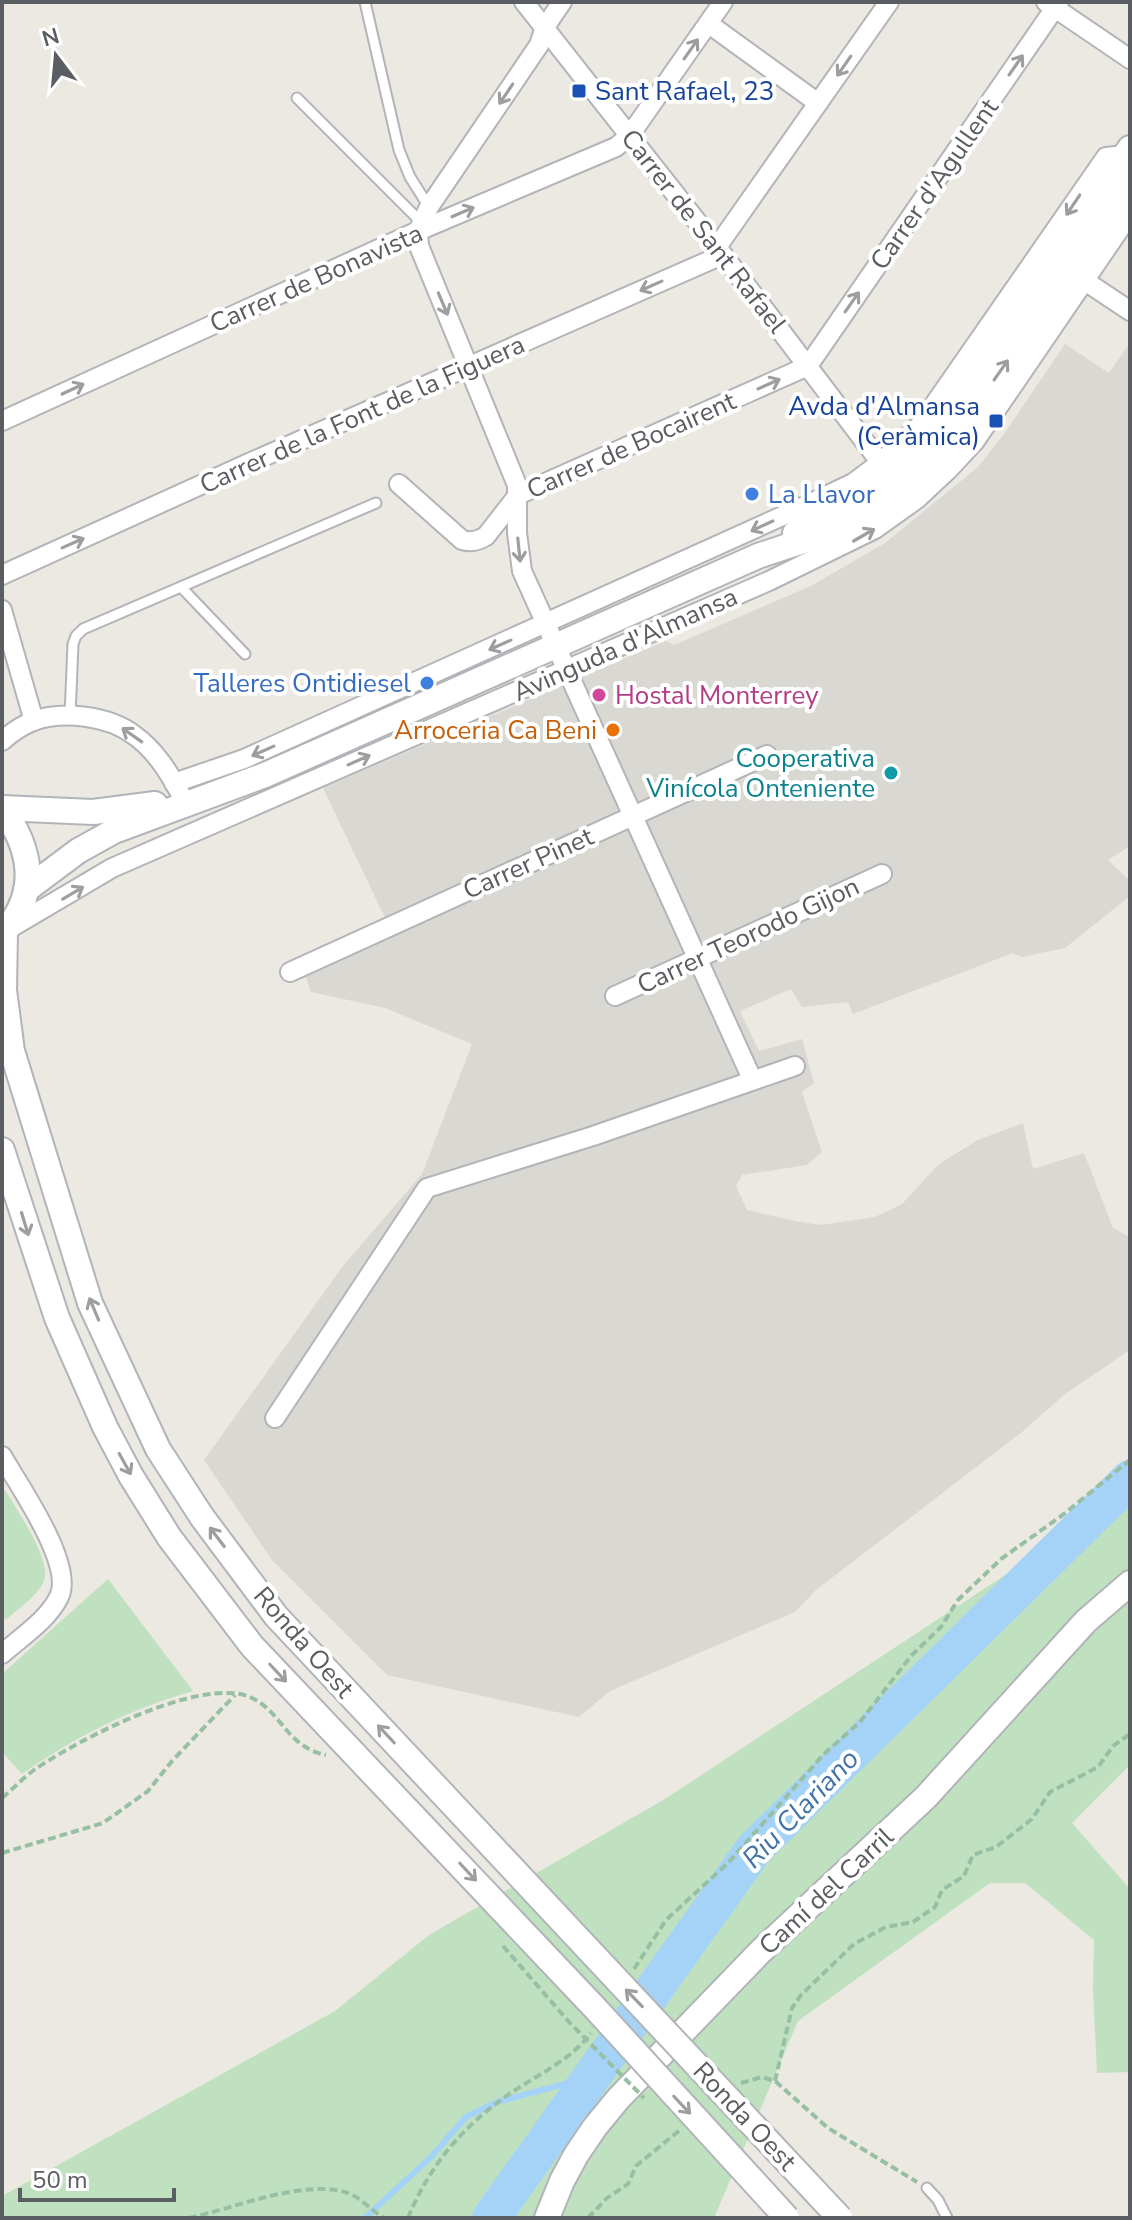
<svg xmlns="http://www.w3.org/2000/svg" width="1132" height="2220" font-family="'Nunito Sans',sans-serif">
<rect width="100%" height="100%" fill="#ebe9e1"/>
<!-- industrial -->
<polygon fill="#dad8d3" points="1130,343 1130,846 1108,860 1129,880 1130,896 1065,948 1022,957 1013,953 853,1014 848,1002 802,1007 791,989 740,1011 759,1051 802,1039 814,1083 802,1092 822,1152 807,1165 742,1175 736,1186 747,1210 795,1221 821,1225 875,1217 902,1204 939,1164 978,1140 1023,1123 1033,1169 1084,1153 1113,1228 1130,1237 1130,1350 1065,1394 1022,1432 816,1590 795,1612 610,1691 579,1717 387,1675 272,1560 204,1460 343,1266 422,1174 472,1044 385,1008 311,992 299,957 386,920 323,788 666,641 674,645 811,586 885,543 978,467 1004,434 1065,344 1109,373"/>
<!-- green -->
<g fill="#bfe1bf">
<polygon points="1130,1475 1130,1765 1072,1823 1130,1889 1130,2072 1097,2073 1093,1990 1094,1940 1025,1883 990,1883 798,2021 714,2218 2,2218 2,2196 335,2011 429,1935 665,1799 1046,1548"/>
<path d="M5,1490C17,1511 54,1562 43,1583C36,1597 17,1609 6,1620L2,1615V1493Z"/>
<path d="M108,1579L193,1691C130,1709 75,1737 22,1774L2,1752V1674Z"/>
</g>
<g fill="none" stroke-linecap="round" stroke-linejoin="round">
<!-- stream -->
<polyline stroke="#a5d3f7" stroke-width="6" points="365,2218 430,2158 466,2117 497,2102 591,2077"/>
<!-- river -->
<polyline stroke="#a5d3f7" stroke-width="38" points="491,2218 754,1849 1130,1479"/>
<!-- lane casing -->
<g stroke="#b2b4b8" stroke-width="13">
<g id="lane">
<polyline points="365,2 399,150 410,177 429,207"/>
<polyline points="297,98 421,222"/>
<polyline points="181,587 245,654"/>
<polyline points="70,716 73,644 76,636 83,629 376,503"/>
<polyline points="927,2188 938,2200 947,2218"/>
</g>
</g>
<!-- street casing -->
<g stroke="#b2b4b8" stroke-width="22">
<g id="street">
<polyline points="524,2 717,247 887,471"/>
<polyline points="562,2 545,27 539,45 429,207 418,231 419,246 517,485 517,533 522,571 752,1079"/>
<polyline points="1046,2 1130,59"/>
<polyline points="709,24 818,103"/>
<polyline points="717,247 889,2"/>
<polyline points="1076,275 1130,311"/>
<polyline points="2,421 418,231 616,147 630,135 723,2"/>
<path d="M399,484L462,540C471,543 478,541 486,536L518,495L808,366L1059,2"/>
<polyline points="2,575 249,463 722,255"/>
<polyline points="2,610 34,721"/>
<path d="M2,741C11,733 21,726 33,721C63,710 109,716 134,735C155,750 168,771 180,793"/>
<polyline points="174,783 244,759 809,504 853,483 880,463 920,425 1106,157 1125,155"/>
<polyline points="7,930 112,868 769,581 875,529 917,499 948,470 975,441 1130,214"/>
<polyline points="290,972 767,755"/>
<polyline points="615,996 882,874"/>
<polyline points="275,1418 427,1188 593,1136 795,1066"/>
<path d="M2,1456C19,1486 75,1565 59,1597C47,1621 21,1637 2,1654"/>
</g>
</g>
<!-- secondary casing -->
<g stroke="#b1b4b8" stroke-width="28">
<g id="secondary">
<polyline points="795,533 887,472 907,457 945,418 1130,148"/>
<polyline points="2,808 93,812 155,804"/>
<path d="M2,808C32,849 40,894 2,934"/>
<polyline points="26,890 78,851 114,831 265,775 758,556 818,536 859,517 915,477 960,430 1130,184"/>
<polyline points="5,931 4,990 12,1051 90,1303 158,1449 202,1517 276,1616 440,1791"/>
<polyline points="2,1150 57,1318 105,1427 131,1476 169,1537 252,1646 414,1817"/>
<polyline points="547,2218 562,2181 576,2155 595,2127 618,2099 760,1952 926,1797 1086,1621 1130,1583"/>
</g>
</g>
<!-- path -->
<g stroke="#97bfa3" stroke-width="4" stroke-dasharray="8 4" stroke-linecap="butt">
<path d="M2,1798C13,1789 23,1778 34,1770C76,1741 199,1676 250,1697C282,1711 286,1747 326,1755"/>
<polyline points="2,1853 103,1823 148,1791 172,1761 235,1695"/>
<polyline points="634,1969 666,1920 729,1862 823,1755 860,1722 911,1656 941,1627 958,1600 1001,1559 1064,1514 1130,1460"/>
<polyline points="775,2081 792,2008 801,1995 854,1944 886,1927 913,1922 935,1907 942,1890 964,1876 973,1855 996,1847 1032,1819 1050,1792 1098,1767 1113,1746 1130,1734"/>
<polyline points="741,2083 762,2077 775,2081 828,2128 917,2182"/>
<path d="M189,2218C232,2209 304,2178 348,2193C361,2198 372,2211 384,2218"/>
<path d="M408,2218C427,2171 457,2133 497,2103C527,2079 568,2064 591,2033"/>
<polyline points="588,2218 607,2198 628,2184 636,2166 680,2130"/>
</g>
<!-- lane -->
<use href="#lane" stroke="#fff" stroke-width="9"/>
<!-- street -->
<use href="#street" stroke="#fff" stroke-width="18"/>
<!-- secondary -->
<use href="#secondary" stroke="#fff" stroke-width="24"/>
<!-- secondary-bridge casing -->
<g stroke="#b1b4b8" stroke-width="28" stroke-linecap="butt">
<g id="secondary-bridge">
<polyline points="440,1791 840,2218"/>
<polyline points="414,1817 595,2008 787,2218"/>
</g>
</g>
<!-- path-bridge -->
<polyline stroke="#97bfa3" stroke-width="4" stroke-dasharray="8 4" stroke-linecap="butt" points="503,1946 569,2022 644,2098"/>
<!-- secondary-bridge -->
<use href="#secondary-bridge" stroke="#fff" stroke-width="24"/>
</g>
<!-- one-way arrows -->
<defs><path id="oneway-shaft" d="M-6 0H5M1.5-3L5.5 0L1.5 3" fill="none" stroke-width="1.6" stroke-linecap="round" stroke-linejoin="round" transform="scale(2)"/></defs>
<g stroke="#9c9ea0">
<use href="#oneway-shaft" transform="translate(691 49) rotate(-55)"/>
<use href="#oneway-shaft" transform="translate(1016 65) rotate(-55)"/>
<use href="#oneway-shaft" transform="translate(844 66) rotate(125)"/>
<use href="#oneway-shaft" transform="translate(506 94) rotate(124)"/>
<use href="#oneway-shaft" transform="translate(1073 205) rotate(124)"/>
<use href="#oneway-shaft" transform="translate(463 212) rotate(-23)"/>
<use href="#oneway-shaft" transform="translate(651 286) rotate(156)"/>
<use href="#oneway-shaft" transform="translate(852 302) rotate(-55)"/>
<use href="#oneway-shaft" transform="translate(443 304) rotate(67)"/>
<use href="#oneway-shaft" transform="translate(1001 370) rotate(-55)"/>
<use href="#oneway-shaft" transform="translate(769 384) rotate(-24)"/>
<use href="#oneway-shaft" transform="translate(73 389) rotate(-25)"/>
<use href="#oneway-shaft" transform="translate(762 526) rotate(155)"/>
<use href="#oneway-shaft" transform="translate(864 535) rotate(-30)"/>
<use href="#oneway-shaft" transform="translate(73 543) rotate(-24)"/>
<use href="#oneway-shaft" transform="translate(519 550) rotate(84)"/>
<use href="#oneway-shaft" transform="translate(500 645) rotate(156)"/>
<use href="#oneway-shaft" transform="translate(132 735) rotate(-145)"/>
<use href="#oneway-shaft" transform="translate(263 751) rotate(156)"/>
<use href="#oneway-shaft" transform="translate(359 760) rotate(-24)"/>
<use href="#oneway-shaft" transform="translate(73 893) rotate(-31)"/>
<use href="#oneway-shaft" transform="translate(25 1224) rotate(73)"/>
<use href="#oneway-shaft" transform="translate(94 1309) rotate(-113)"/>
<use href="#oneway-shaft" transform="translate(125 1464) rotate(61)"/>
<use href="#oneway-shaft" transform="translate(217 1537) rotate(-127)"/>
<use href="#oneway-shaft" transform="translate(278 1673) rotate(47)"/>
<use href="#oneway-shaft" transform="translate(386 1734) rotate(-133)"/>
<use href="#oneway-shaft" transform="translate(468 1872) rotate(47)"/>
<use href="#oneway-shaft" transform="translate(634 1998) rotate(-134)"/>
<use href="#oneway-shaft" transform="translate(682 2105) rotate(47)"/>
</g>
<!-- markers -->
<g fill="#1a4fb4" stroke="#fff" stroke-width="3">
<rect x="571" y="83" width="16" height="16" rx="4"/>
<rect x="988" y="413" width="16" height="16" rx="4"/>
</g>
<g fill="#3f7fe0" stroke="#fff" stroke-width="3">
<circle cx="752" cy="494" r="8"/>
<circle cx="427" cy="683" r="8"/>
</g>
<circle fill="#d1479c" stroke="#fff" stroke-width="3" cx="599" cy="695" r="8"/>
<circle fill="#e8710a" stroke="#fff" stroke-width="3" cx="613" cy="730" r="8"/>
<circle fill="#0f9aa8" stroke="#fff" stroke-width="3" cx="891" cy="773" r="8"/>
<g text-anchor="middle" stroke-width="8" stroke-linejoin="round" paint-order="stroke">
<!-- transit labels -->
<g font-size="26" fill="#164399" stroke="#fff" text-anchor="start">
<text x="595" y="100">Sant Rafael, 23</text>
<text x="980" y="415" text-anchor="end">Avda d'Almansa<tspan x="980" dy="30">(Ceràmica)</tspan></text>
</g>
<!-- street labels -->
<g font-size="26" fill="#5a5d61" stroke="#fff">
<text transform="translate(934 184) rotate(-55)" y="9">Carrer d'Agullent</text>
<text transform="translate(704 231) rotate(52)" y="9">Carrer de Sant Rafael</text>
<text transform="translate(316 278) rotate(-24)" y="9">Carrer de Bonavista</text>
<text transform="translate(362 414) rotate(-24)" y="9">Carrer de la Font de la Figuera</text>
<text transform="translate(631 445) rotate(-24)" y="9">Carrer de Bocairent</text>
<text transform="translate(625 644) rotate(-24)" y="9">Avinguda d'Almansa</text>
<text transform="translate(528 863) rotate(-24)" y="9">Carrer Pinet</text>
<text transform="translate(748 935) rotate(-25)" y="9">Carrer Teorodo Gijon</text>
<text transform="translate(304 1642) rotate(49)" y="9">Ronda Oest</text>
<text transform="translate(826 1891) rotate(-43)" y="9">Camí del Carril</text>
<text transform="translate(745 2116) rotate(47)" y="9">Ronda Oest</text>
</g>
<!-- shop labels -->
<g font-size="26" fill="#366cbe" stroke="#fff" text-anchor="start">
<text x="768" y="503">La Llavor</text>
<text x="411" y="692" text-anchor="end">Talleres Ontidiesel</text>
</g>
<!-- hotel labels -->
<g font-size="26" fill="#b23c85" stroke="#fff" text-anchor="start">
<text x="615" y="704">Hostal Monterrey</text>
</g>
<!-- food labels -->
<g font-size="26" fill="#c56008" stroke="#fff" text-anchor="end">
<text x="597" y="739">Arroceria Ca Beni</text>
</g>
<!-- culture labels -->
<g font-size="26" fill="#0d838f" stroke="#fff" text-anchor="end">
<text x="875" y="767">Cooperativa<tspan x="875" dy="30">Vinícola Onteniente</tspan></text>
</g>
<!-- water labels -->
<g font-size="28" font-style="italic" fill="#4474a7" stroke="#fff">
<text transform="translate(800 1808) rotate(-46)" y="10">Riu Clariano</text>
</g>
</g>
<!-- border -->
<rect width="1132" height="2220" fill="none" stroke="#5a5d61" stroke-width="8"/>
<!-- north arrow -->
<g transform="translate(56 56) rotate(344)" stroke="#ffffff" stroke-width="6" paint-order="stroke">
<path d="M0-6L14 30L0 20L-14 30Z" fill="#5a5d61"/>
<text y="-12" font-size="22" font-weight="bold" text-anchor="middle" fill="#5a5d61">N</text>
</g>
<!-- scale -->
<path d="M20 2188v12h154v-12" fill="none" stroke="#5a5d61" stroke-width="4"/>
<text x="32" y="2188" font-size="24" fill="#5a5d61" stroke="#ffffff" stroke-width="6" paint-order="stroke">50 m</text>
</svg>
